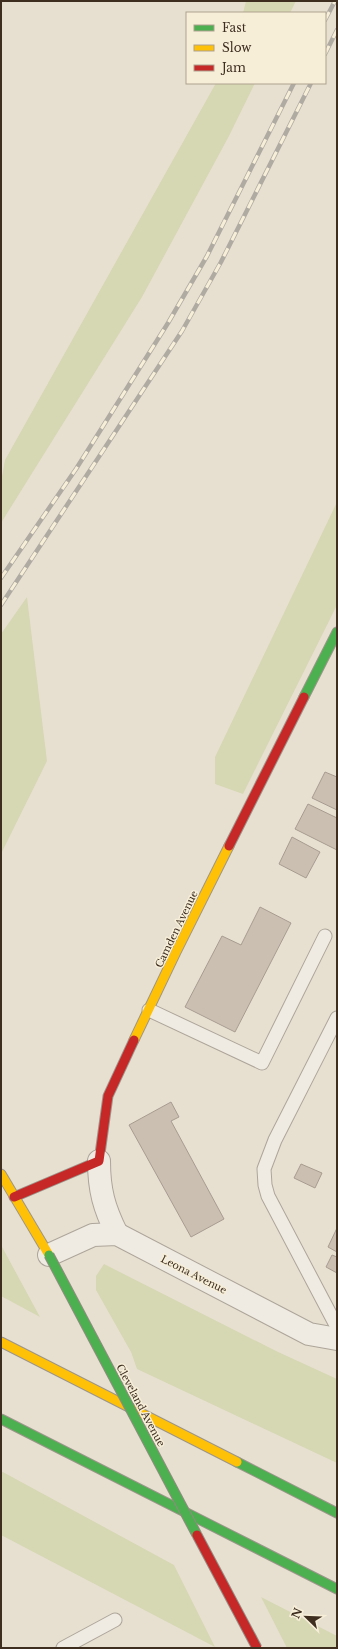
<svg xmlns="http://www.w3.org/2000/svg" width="338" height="1649" font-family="'Libre Baskerville',serif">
<rect width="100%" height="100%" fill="#e7e0d1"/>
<!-- green -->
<g fill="#d6d7b3">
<polygon points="246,1 296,1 290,13 243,13"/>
<polygon points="216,83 255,83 229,136 142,297 1,523 1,482 5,460"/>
<polygon points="337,502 337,605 243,794 215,784 215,757"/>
<polygon points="27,597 47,761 1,854 1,634"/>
<polygon points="1,1245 40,1317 1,1296"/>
<polygon points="104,1264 276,1351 337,1379 337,1463 137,1369 131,1352 96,1290 96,1276"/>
<polygon points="1,1471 174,1565 215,1647 1,1535"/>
<polygon points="261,1597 337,1636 337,1648 287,1648"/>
</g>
<!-- building -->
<g fill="#cbbfb2" stroke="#a89c90">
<polygon points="325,772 337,777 337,810 312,798"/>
<polygon points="308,804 337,818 337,850 295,829"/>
<polygon points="292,837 320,852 306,878 279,864"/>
<polygon points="260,907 291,923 235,1032 185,1007 222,936 241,945"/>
<polygon points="171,1102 179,1117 171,1121 224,1219 191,1237 129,1125"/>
<polygon points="301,1164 322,1173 315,1188 294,1178"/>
<polygon points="337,1228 337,1252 328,1247"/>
<polygon points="332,1255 337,1257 337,1273 326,1267"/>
</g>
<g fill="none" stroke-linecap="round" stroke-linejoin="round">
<!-- lane casing -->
<g stroke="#ada599" stroke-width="15">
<g id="lane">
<polyline points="149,1010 262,1063 325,936"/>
<polyline points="337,1018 275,1140 264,1169 265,1185 268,1196 337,1327"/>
<polyline points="63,1648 115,1620"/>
</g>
</g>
<!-- street casing -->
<g stroke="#ada599" stroke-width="24">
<g id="street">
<path d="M99,1161C99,1190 104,1208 117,1234"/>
<polyline points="49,1255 93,1235 117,1234 309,1334 337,1339"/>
</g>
</g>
<!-- fast casing -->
<g stroke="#9c958a" stroke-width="11">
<g id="fast">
<polyline points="304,697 337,632"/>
<polyline points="1,1419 337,1589"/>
<polyline points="237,1462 337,1513"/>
</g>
</g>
<!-- slow casing -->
<g stroke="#9c958a" stroke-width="11">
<g id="slow">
<polyline points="134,1040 176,952 229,846"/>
<polyline points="1,1174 49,1255"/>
<polyline points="1,1342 237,1462"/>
</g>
</g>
<!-- jam casing -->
<g stroke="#9c958a" stroke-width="11">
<g id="jam">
<polyline points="229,846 304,697"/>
<polyline points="14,1197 99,1161 108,1096 134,1040"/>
</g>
</g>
<!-- lane -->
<use href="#lane" stroke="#efebe3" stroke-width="13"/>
<!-- street -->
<use href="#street" stroke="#efebe3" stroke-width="22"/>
<!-- fast -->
<use href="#fast" stroke="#4caf50" stroke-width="9"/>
<!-- slow -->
<use href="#slow" stroke="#ffc107" stroke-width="9"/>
<!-- jam -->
<use href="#jam" stroke="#c62828" stroke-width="9"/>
<!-- rail casing -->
<g stroke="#afaaa2" stroke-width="4.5">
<g id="rail">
<polyline points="325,20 335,1"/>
<polyline points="325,54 337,30"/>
<polyline points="1,578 76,469 168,323 207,256 294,83"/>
<polyline points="1,605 182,331 221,262 311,83"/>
</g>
</g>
<!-- rail -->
<use href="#rail" stroke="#f7eed8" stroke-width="3" stroke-dasharray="9" stroke-linecap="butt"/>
<!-- fast-bridge casing -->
<g stroke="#928b80" stroke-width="11" stroke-linecap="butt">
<polyline id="fast-bridge" points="49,1255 197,1535"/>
</g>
<!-- jam-bridge casing -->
<g stroke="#928b80" stroke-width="11" stroke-linecap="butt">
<polyline id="jam-bridge" points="197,1535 257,1648"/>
</g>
<!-- fast-bridge -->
<use href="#fast-bridge" stroke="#4caf50" stroke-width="9"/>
<!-- jam-bridge -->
<use href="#jam-bridge" stroke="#c62828" stroke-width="9"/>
</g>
<g text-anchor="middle" stroke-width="3" stroke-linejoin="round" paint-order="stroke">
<!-- street labels -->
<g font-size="10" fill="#3d2e20" stroke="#f7eed8">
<text transform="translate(176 929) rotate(-64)" y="4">Camden Avenue</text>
<text transform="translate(194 1274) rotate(27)" y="4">Leona Avenue</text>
<text transform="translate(141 1405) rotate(62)" y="4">Cleveland Avenue</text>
</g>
</g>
<!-- border -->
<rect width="338" height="1649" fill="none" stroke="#3d2e20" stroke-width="4"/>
<!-- legend -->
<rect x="186" y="12" width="140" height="72" fill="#f7eed8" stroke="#ada18e"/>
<rect x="194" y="25" width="20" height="6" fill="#4caf50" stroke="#ada18e"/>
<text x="222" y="32" font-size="12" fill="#3d2e20">Fast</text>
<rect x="194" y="45" width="20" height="6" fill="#ffc107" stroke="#ada18e"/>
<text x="222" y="52" font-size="12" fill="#3d2e20">Slow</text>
<rect x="194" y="65" width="20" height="6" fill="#c62828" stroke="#ada18e"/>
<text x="222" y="72" font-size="12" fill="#3d2e20">Jam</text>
<!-- north arrow -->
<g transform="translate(306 1617) rotate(293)" stroke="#f7eed8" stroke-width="3" paint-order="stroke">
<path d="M0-3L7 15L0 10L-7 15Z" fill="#3d2e20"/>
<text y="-6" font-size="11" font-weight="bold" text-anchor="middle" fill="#3d2e20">N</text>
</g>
</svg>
